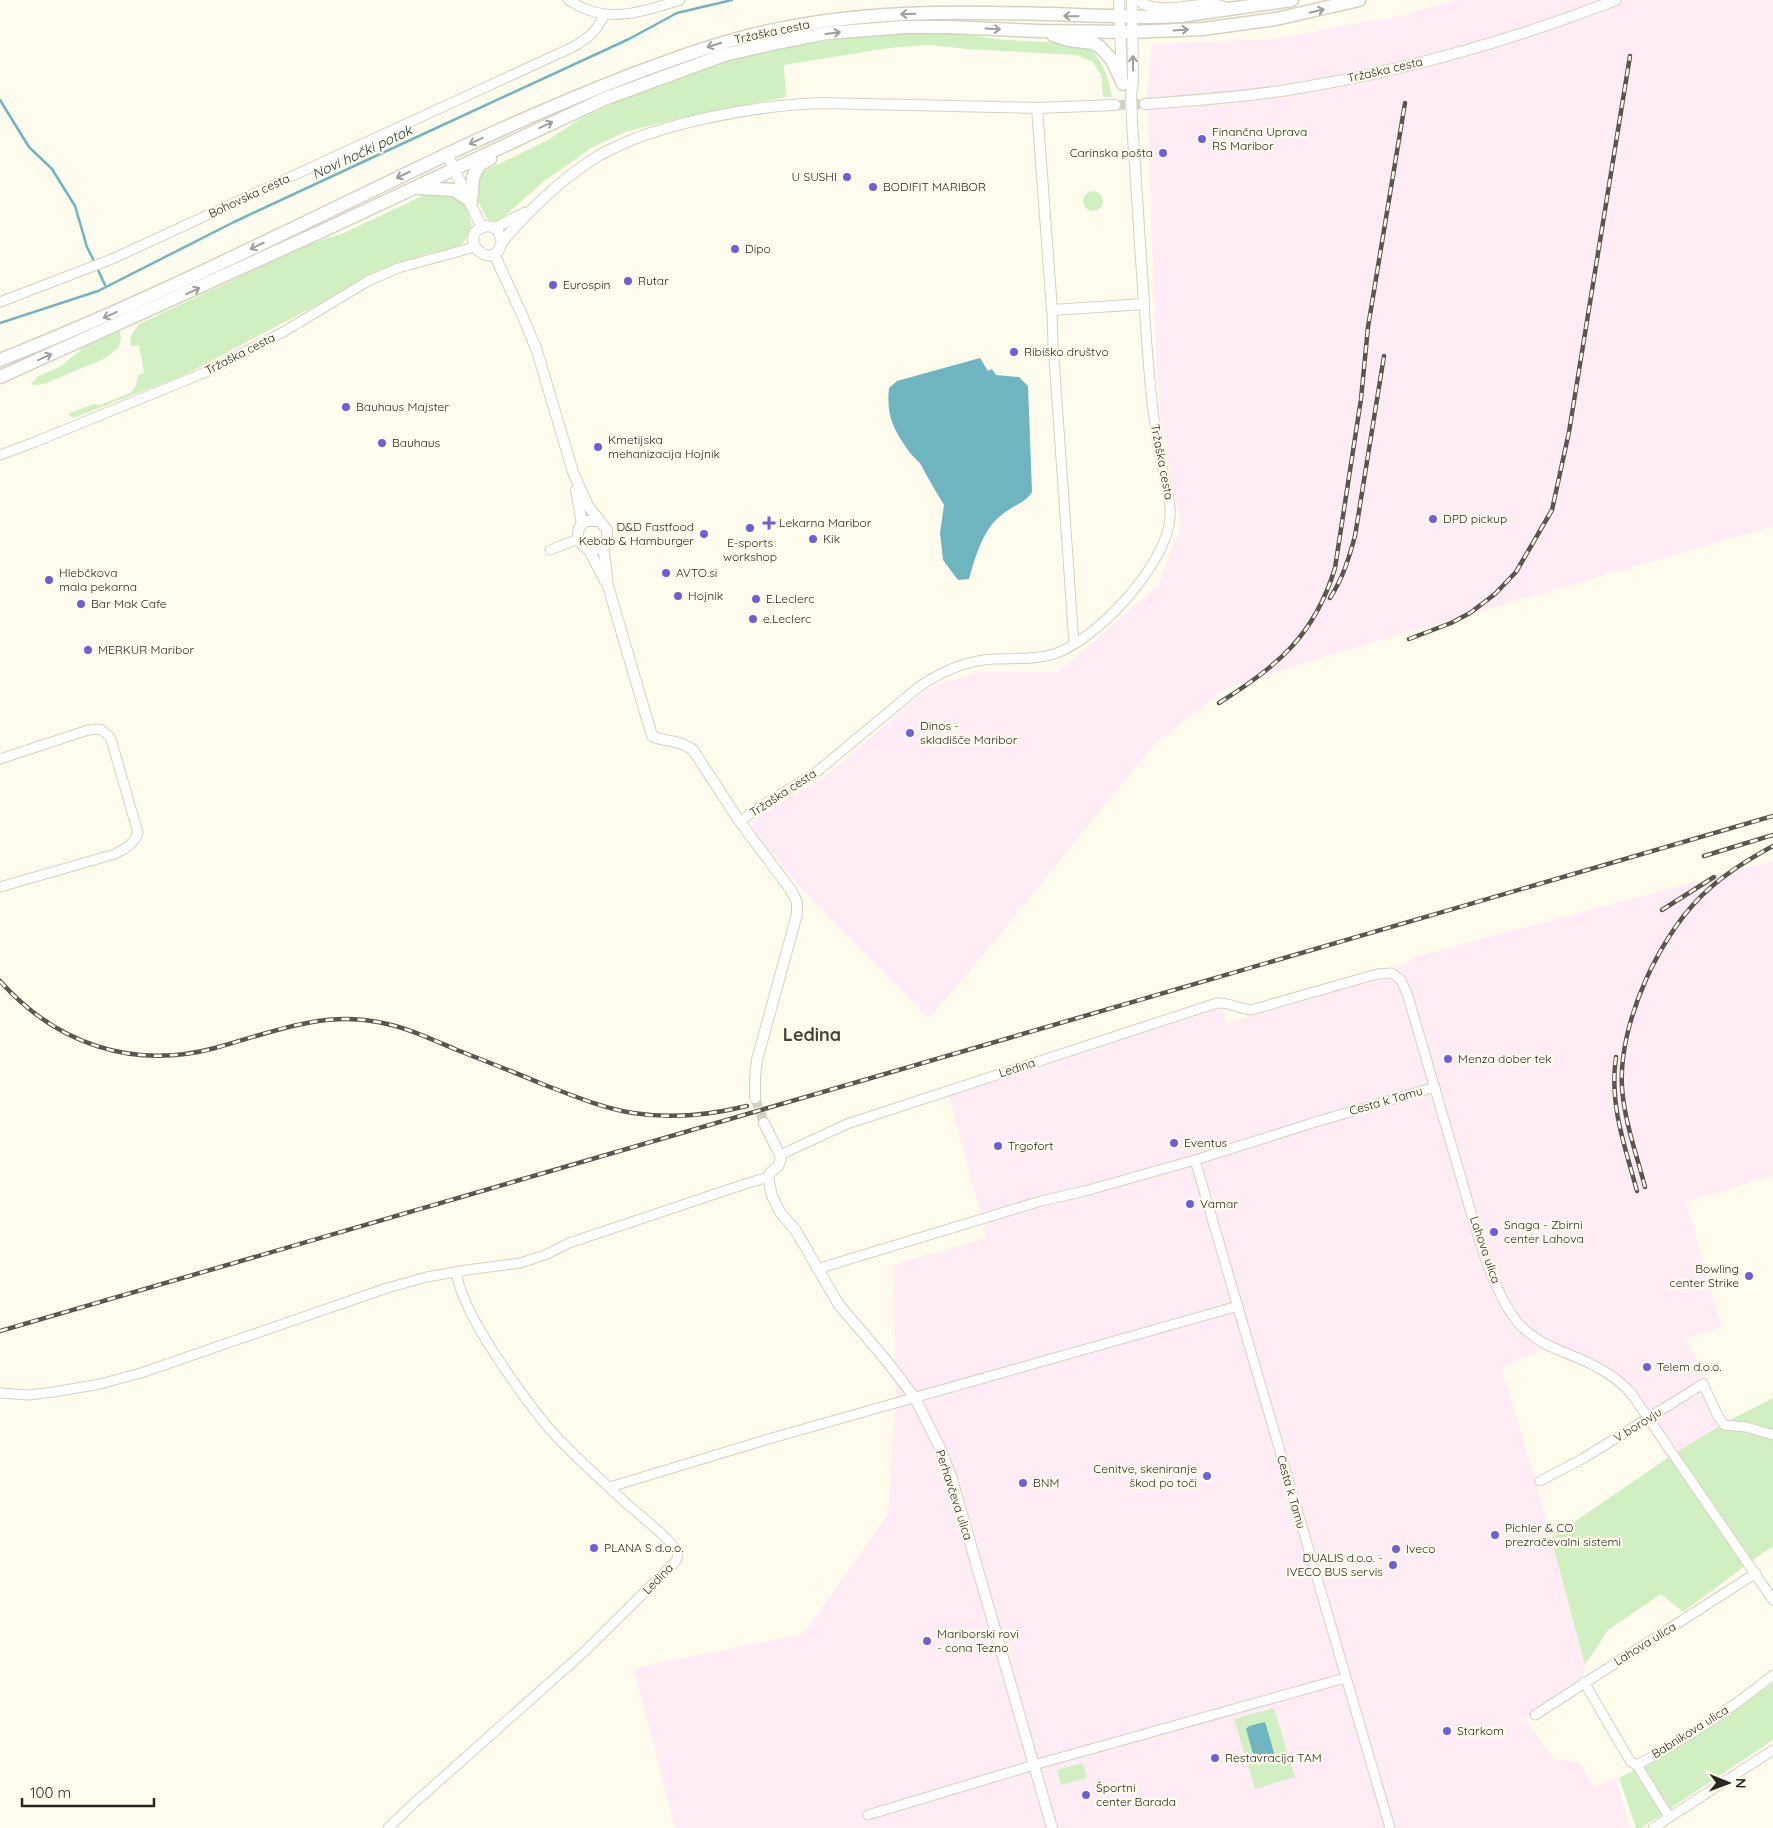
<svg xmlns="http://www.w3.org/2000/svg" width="1773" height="1828" font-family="Quicksand,sans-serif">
<rect width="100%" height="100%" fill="#fffcee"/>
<!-- industrial -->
<g fill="#ffecf5">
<polygon points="1455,0 1773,0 1773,526 1316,659 1227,688 1155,743 982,956 929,1018 801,888 751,827 753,820 826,776 928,688 978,672 1058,672 1158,586 1181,525 1161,425 1155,333 1147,95 1152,44 1275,39 1404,15"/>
<polygon points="1773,861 1773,1178 1769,1174 1766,1178 1686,1201 1721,1327 1686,1338 1706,1378 1724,1423 1666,1459 1647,1425 1624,1394 1594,1371 1542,1350 1501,1368 1533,1471 1585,1665 1585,1675 1525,1719 1554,1759 1579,1762 1595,1789 1615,1776 1630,1828 675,1828 634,1668 803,1634 888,1515 896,1396 893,1265 987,1238 949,1096 1222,1008 1227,1023 1384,977 1418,956"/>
</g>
<!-- green -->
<g fill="#d1f0c1">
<path d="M914,32H944L1006,40L1074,43L1096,49L1094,53C1105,66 1109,80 1112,97H1103L1101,75L1093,62L1077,55L967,49L928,45L889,48L784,65L786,97L684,117L625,132L591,148L570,163L543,182L498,222L488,220C478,201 470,192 484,171L548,140L580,119L635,93L688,73L739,58L783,48L850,37Z"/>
<circle cx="1093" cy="201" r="10"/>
<polygon points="443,191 462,200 469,214 472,228 466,239 461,245 451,249 426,254 368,275 321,303 182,376 73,418 68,414 93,404 100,405 132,392 136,385 138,375 144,373 139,345 131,346 130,337 139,324 310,244 344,233 426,194"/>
<polygon points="120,330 121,339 119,347 106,358 44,384 37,385 31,384 37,377 61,366 89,343"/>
<polygon points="1773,1398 1773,1547 1764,1552 1683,1612 1661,1594 1608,1630 1585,1665 1551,1538 1666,1459 1724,1423"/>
<path d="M1773,1683V1740L1641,1828H1636L1619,1778C1674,1751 1723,1718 1773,1683Z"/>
<polygon points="1274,1708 1295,1777 1255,1789 1234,1719"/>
<polygon points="1083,1763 1087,1778 1061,1785 1057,1770"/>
</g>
<!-- water -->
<g fill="#6fb5bf">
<path d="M980,358L988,371L992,369L996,375L1019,377L1028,386L1032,492C1026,502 1013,506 1004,513C983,528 976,555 969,579L958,580L943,560L940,533L944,505C936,492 928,478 921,465C918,460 913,457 910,453C894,430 886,417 889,388L897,381Z"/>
<polygon points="1265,1722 1275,1756 1257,1762 1255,1761 1246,1729 1249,1726"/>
</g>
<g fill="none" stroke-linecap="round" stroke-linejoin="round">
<!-- stream -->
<g stroke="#6fb5bf" stroke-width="2.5">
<polyline points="0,100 29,147 52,169 75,206 87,247 95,263"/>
<polyline points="97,268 105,285"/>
<polyline points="0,323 98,291 234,222 352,167 629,39 677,13 732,0"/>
</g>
<!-- tertiary-tunnel -->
<g stroke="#d4d2c5" stroke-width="10" stroke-dasharray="10 5" stroke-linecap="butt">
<polyline points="1115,105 1145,104"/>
<polyline points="755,1098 764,1123"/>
</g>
<!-- minor casing -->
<g stroke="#d5d2c0" stroke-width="11">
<g id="minor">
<path d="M568,0C574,3 580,7 586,9C616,22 651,9 680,0"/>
<path d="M0,302L112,259L573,47C588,38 598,31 604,14"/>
<polyline points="1052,310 1053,344 1074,644"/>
<polyline points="0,455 35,442 206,372 285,331 368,281 398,268 475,247"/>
<polyline points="550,550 578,539"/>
<path d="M0,759L88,730L100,729L110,737L113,746L138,833C133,845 126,848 115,854L0,887"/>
<path d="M740,822L756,809L814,774L920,686C943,671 965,661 993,659C1013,658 1034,660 1054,654C1097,640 1167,564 1170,518C1171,505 1168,493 1165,481C1161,462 1157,443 1155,425C1149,385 1147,344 1144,304"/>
<path d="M780,1155L847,1124L1217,1003C1229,1002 1239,1009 1251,1010L1377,974L1392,973L1401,980L1407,993C1424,1052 1442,1111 1459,1171C1472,1214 1491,1296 1522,1327C1543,1348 1571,1353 1595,1366C1609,1373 1621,1382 1631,1393L1773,1600"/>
<polyline points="1195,1160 1390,1828"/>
<polyline points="817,1269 1041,1201 1085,1191 1195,1160 1322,1120 1435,1087"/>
<polyline points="0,1393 29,1395 54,1392 100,1384 144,1372 387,1288 427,1277 467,1270 520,1263 545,1255 569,1243 745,1184 768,1177"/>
<polyline points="1540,1481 1584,1458 1703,1384 1718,1416 1724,1425 1746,1427 1773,1435"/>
<polyline points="610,1487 772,1438 1238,1306"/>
<path d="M1584,1682L1626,1754L1631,1762L1637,1765C1685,1739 1731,1709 1773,1675"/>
<polyline points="1535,1715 1756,1573"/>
<polyline points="1637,1765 1669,1817"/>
<polyline points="868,1815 1034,1765 1345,1678"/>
<path d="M388,1828L412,1805L583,1653L671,1566C675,1562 679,1559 677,1553C675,1542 638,1514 628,1505C604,1482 577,1459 554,1434C529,1406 509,1376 489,1345C475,1322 461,1298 456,1272"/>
<polyline points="1653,1828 1773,1750"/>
</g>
</g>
<!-- tertiary casing -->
<g stroke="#d5d2c0" stroke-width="12">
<g id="tertiary">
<polyline points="1119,0 1122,79"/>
<path d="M1139,0C1154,16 1192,4 1212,4C1217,4 1223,7 1228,8"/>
<polyline points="1131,94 1133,84 1132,0"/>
<path d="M1145,104C1190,101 1236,97 1281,91C1396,73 1508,42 1616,0"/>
<polyline points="1037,108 1052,310 1144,304 1132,121"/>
<polyline points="447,154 482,228"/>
<polyline points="495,228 524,213"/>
<path d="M502,242L498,231C493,227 489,225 483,227C455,238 494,275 502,242C530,209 561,179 598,156C655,123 757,105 822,103L1037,108L1115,105"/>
<path d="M494,254L523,317L537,351L573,472L588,506L607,530C608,543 601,549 589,550C580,545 576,539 579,528L585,521H598"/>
<polyline points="576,490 582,524"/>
<path d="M603,545L608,586L652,736C667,743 676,738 693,750L740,822L791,890L797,902V914L757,1060L755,1077V1098"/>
<polyline points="589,550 605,581"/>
<polyline points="764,1123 780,1155 781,1159 778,1166 770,1173 768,1177 772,1196 780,1212 796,1231 839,1305 886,1360 915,1398 940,1448 951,1476 1052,1828"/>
</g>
</g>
<!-- secondary casing -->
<g stroke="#d5d2c0" stroke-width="15">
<g id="secondary">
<polyline points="1053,35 1069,40 1093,43 1100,47 1112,60 1123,84"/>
<polyline points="418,188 454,190 471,201"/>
<polyline points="471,201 473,177 479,165 490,159"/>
<path d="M0,360C139,305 273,238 408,173C482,137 556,104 633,74C679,57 725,40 774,30C898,3 1028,15 1154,17L1180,16L1292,0"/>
<polyline points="0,377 320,232 604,99 724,55 781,42 827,33 904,27 948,27 1038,31 1132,32 1203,29 1276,19 1359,0"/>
</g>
</g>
<!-- minor -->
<use href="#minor" stroke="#fff" stroke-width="9"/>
<!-- tertiary -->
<use href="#tertiary" stroke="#fff" stroke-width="10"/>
<!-- secondary -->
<use href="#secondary" stroke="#fff" stroke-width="12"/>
<!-- rail casing -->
<g stroke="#58564e" stroke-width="4.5">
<g id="rail">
<path d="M1330,598C1343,578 1349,558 1355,536L1384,356"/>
<polyline points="1409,639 1451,623 1470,613 1495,594 1516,572 1552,510 1569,432 1630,56"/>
<path d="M1219,703C1277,666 1314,637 1335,568L1361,399L1368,327L1405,103"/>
<polyline points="1704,856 1773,835"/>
<polyline points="1662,910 1714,877"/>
<path d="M0,981C56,1044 133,1070 215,1048C270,1033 321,1011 378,1022C406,1027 431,1039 457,1050C485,1061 514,1072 542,1084C572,1095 601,1108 633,1113C671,1119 710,1115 747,1106"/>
<path d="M1616,1057C1609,1105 1625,1146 1637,1191"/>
<path d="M1645,1187C1637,1156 1624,1120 1622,1087C1618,1023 1661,930 1710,888C1729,871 1751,858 1773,846"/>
<polyline points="0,1331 1773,816"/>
</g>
</g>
<!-- rail -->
<use href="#rail" stroke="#fffcee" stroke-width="2.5" stroke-dasharray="8" stroke-linecap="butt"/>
<!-- tertiary-bridge casing -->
<g stroke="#d5d2c0" stroke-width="12" stroke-linecap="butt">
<polyline id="tertiary-bridge" points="1131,94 1132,121"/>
</g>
<!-- tertiary-bridge -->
<use href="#tertiary-bridge" stroke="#fff" stroke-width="10"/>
</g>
<!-- one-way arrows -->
<defs><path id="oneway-shaft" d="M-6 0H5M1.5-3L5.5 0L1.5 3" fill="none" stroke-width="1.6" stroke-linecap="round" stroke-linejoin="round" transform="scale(1.25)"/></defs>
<g stroke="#9f9e9b">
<use href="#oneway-shaft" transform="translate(1317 11) rotate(-13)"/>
<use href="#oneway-shaft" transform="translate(908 14) rotate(178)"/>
<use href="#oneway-shaft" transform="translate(1071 16) rotate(-179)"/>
<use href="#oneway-shaft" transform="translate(993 29) rotate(3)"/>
<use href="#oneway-shaft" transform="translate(1181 30) rotate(-4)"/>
<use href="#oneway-shaft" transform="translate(833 33) rotate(-7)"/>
<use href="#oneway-shaft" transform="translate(714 45) rotate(162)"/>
<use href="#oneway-shaft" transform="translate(1133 63) rotate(-91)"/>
<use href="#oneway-shaft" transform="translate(546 125) rotate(-25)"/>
<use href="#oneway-shaft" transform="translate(476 141) rotate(155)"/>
<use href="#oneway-shaft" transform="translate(403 175) rotate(154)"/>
<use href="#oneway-shaft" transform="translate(257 246) rotate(154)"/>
<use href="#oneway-shaft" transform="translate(193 291) rotate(-25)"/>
<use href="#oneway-shaft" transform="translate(110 315) rotate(156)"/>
<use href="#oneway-shaft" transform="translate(45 357) rotate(-24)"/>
</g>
<!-- markers -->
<g fill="#6c5fd9" stroke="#fffcee" stroke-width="2">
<circle cx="1202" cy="139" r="5"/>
<circle cx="1163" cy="153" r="5"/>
<circle cx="847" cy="177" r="5"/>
<circle cx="873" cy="187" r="5"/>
<circle cx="735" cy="249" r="5"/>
<circle cx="628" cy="281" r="5"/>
<circle cx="553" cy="285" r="5"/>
<circle cx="1014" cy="352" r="5"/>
<circle cx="346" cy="407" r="5"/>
<circle cx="382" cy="443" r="5"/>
<circle cx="598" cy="447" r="5"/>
<circle cx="1433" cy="519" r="5"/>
<path d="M766.5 515.5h5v5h5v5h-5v5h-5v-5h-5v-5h5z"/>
<circle cx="750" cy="528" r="5"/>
<circle cx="704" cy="534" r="5"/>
<circle cx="813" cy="539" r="5"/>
<circle cx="666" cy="573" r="5"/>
<circle cx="49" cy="580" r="5"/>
<circle cx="678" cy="596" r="5"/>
<circle cx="756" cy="599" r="5"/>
<circle cx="81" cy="604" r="5"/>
<circle cx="753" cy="619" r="5"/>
<circle cx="88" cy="650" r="5"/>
<circle cx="910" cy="733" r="5"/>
<circle cx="1448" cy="1059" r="5"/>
<circle cx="1174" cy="1143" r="5"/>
<circle cx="998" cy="1146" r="5"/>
<circle cx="1190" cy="1204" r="5"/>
<circle cx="1494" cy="1232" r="5"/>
<circle cx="1749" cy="1276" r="5"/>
<circle cx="1647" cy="1367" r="5"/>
<circle cx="1207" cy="1476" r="5"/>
<circle cx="1023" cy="1483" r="5"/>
<circle cx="1495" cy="1535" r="5"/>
<circle cx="594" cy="1548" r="5"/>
<circle cx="1396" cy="1549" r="5"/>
<circle cx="1393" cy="1565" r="5"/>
<circle cx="927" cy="1641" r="5"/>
<circle cx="1447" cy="1731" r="5"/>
<circle cx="1215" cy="1758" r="5"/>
<circle cx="1086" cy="1795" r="5"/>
</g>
<g text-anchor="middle" stroke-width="4.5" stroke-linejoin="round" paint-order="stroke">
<!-- street labels -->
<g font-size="12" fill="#292821" stroke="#fffcee">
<text transform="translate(772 32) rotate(-12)" y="4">Tržaška cesta</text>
<text transform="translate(1385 70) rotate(-13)" y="4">Tržaška cesta</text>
<text transform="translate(249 196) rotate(-25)" y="4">Bohovska cesta</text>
<text transform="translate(240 354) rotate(-27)" y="4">Tržaška cesta</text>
<text transform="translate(1162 462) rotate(79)" y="4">Tržaška cesta</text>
<text transform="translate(783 793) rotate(-33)" y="4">Tržaška cesta</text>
<text transform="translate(1017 1068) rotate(-18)" y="4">Ledina</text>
<text transform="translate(1386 1101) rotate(-16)" y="4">Cesta k Tamu</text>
<text transform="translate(1485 1250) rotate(71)" y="4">Lahova ulica</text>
<text transform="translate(1638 1425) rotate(-32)" y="4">V borovju</text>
<text transform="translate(1291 1492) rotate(74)" y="4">Cesta k Tamu</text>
<text transform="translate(954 1495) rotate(72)" y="4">Perhavčeva ulica</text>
<text transform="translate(658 1579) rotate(-45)" y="4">Ledina</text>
<text transform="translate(1645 1644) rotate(-32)" y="4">Lahova ulica</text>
<text transform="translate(1690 1732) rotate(-32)" y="4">Babnikova ulica</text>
</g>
<!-- poi labels -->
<g font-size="12" fill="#292821" stroke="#fffcee" text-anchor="start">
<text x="1212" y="136">Finančna Uprava<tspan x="1212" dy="14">RS Maribor</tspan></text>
<text x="1153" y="157" text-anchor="end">Carinska pošta</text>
<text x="837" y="181" text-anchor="end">U SUSHI</text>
<text x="883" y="191">BODIFIT MARIBOR</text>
<text x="745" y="253">Dipo</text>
<text x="638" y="285">Rutar</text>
<text x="563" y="289">Eurospin</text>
<text x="1024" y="356">Ribiško društvo</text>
<text x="356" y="411">Bauhaus Majster</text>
<text x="608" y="444">Kmetijska<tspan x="608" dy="14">mehanizacija Hojnik</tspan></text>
<text x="392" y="447">Bauhaus</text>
<text x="1443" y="523">DPD pickup</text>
<text x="779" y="527">Lekarna Maribor</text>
<text x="694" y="531" text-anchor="end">D&amp;D Fastfood<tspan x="694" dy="14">Kebab &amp; Hamburger</tspan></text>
<text x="823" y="543">Kik</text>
<text x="750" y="547" text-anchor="middle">E-sports<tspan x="750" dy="14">workshop</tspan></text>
<text x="59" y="577">Hlebčkova<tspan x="59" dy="14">mala pekarna</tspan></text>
<text x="676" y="577">AVTO.si</text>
<text x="688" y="600">Hojnik</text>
<text x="766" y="603">E.Leclerc</text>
<text x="91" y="608">Bar Mak Cafe</text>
<text x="763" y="623">e.Leclerc</text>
<text x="98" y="654">MERKUR Maribor</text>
<text x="920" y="730">Dinos -<tspan x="920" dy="14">skladišče Maribor</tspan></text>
<text x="1458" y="1063">Menza dober tek</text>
<text x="1184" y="1147">Eventus</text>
<text x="1008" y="1150">Trgofort</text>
<text x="1200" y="1208">Vamar</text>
<text x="1504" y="1229">Snaga - Zbirni<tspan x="1504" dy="14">center Lahova</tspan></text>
<text x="1739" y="1273" text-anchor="end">Bowling<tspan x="1739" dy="14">center Strike</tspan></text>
<text x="1657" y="1371">Telem d.o.o.</text>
<text x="1197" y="1473" text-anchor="end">Cenitve, skeniranje<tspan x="1197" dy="14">škod po toči</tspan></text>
<text x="1033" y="1487">BNM</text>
<text x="1505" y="1532">Pichler &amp; CO<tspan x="1505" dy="14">prezračevalni sistemi</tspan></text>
<text x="604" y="1552">PLANA S d.o.o.</text>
<text x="1406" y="1553">Iveco</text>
<text x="1383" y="1562" text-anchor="end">DUALIS d.o.o. -<tspan x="1383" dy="14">IVECO BUS servis</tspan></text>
<text x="937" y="1638">Mariborski rovi<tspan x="937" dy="14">- cona Tezno</tspan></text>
<text x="1457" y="1735">Starkom</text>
<text x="1225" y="1762">Restavracija TAM</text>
<text x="1096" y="1792">Športni<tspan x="1096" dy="14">center Barada</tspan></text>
</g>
<!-- water labels -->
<g font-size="14" font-style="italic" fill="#14373c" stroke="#fffcee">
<text transform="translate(362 152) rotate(-25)" y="5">Novi hočki potok</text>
</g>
<!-- district labels -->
<g font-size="18" font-weight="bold" fill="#464334" stroke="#fffcee">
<text x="812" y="1041">Ledina</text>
</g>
</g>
<!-- north arrow -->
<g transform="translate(1728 1783) rotate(91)" stroke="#fffcee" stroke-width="4" paint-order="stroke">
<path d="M0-4L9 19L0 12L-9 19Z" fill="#292821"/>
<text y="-8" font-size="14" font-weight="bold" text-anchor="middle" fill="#292821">N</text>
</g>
<!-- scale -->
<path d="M22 1798v8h132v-8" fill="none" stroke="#292821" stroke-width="2.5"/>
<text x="30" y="1798" font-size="15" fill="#292821" stroke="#fffcee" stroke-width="4" paint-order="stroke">100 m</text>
</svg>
